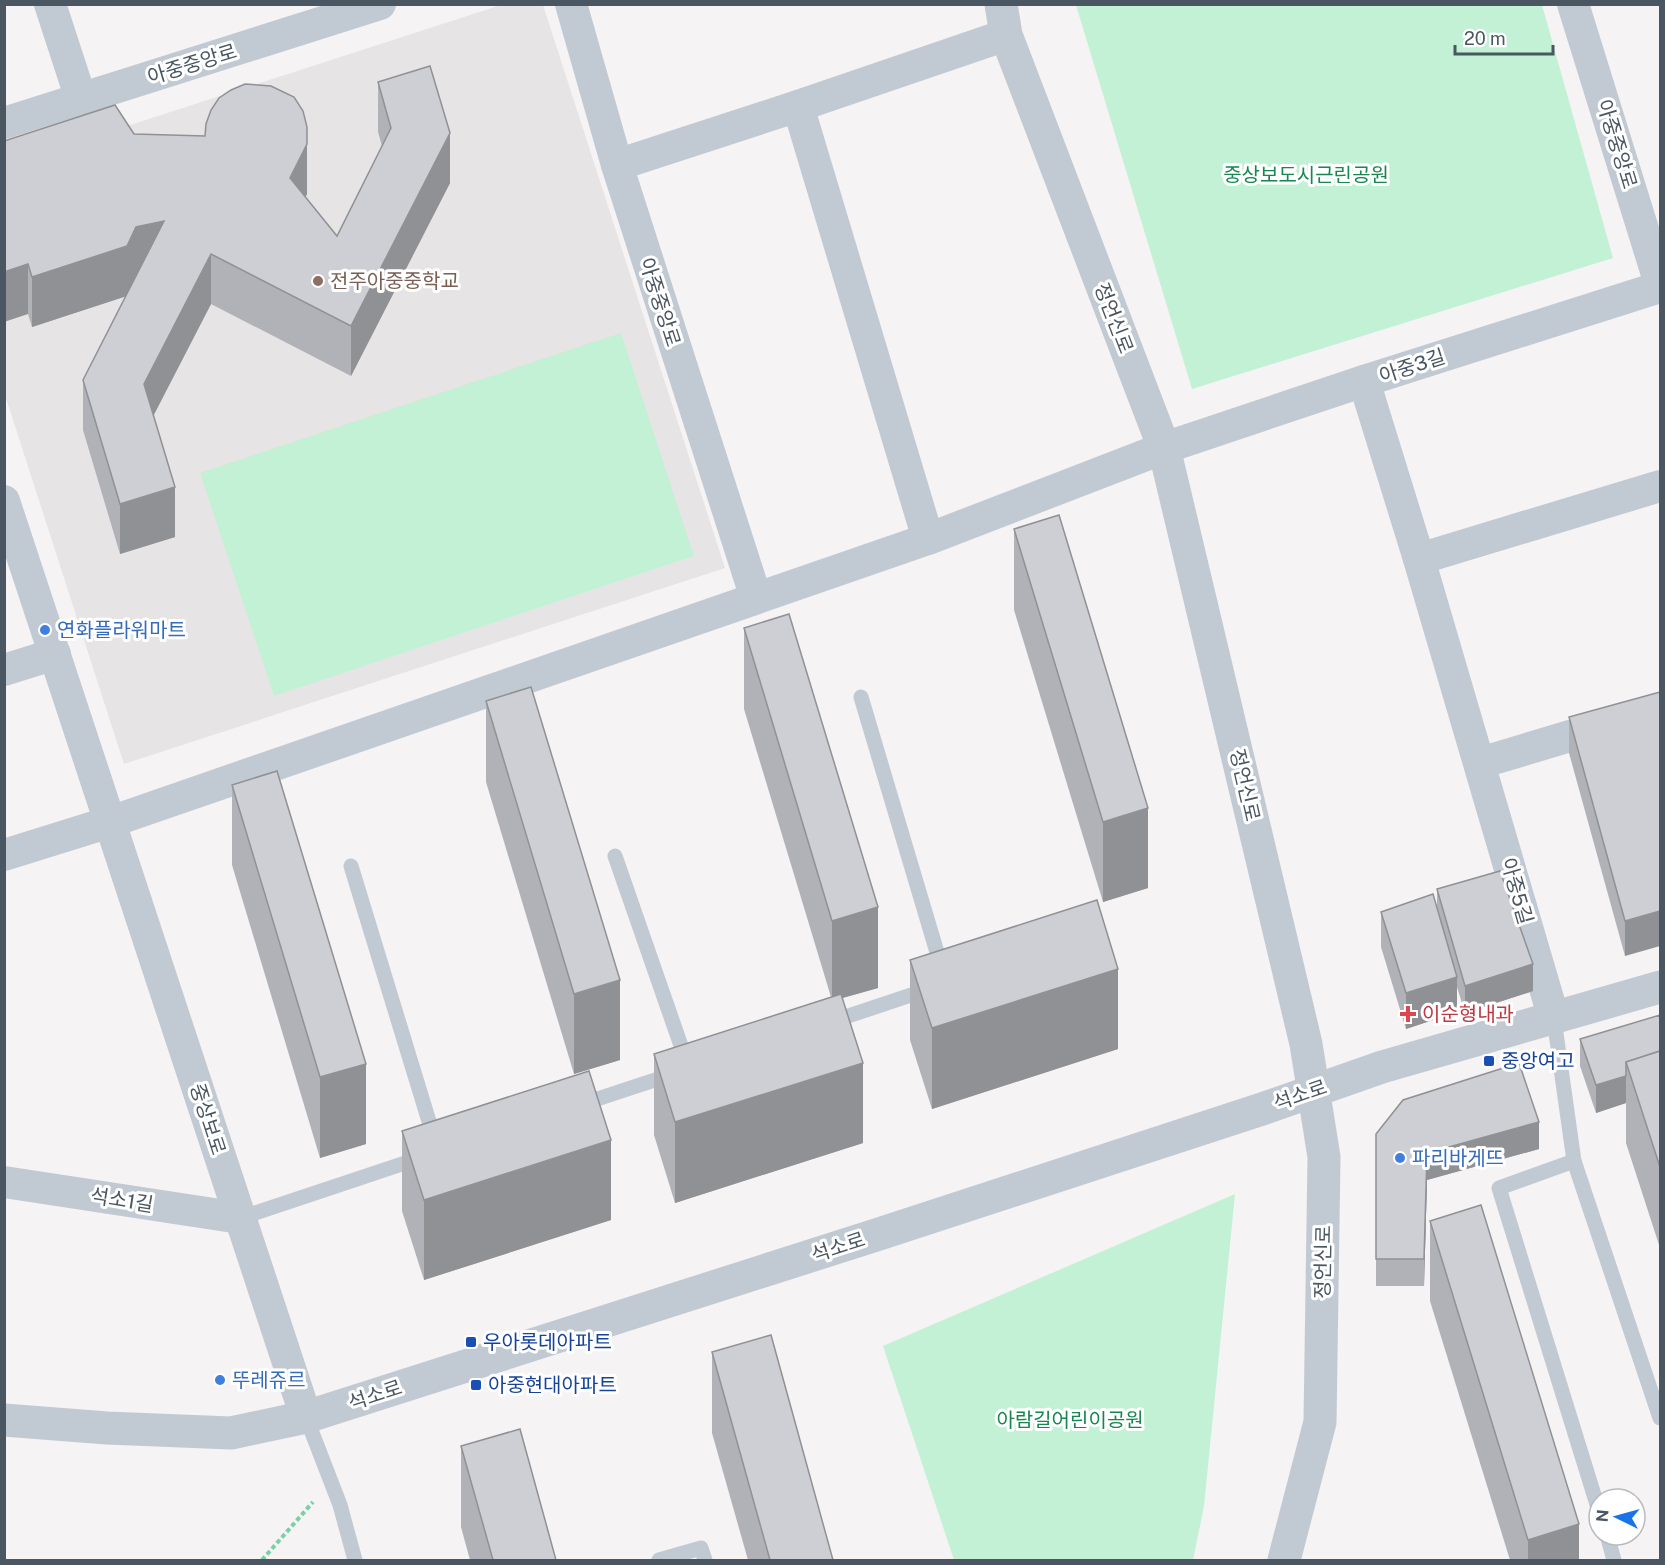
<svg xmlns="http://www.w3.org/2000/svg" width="1665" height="1565" font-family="'Public Sans','Noto Sans KR',sans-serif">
<rect width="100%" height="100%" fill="#f5f3f3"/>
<!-- education -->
<polygon fill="#e6e4e5" points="501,5 543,5 725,568 124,764 5,395 4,166"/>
<!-- green -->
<g fill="#c3f1d5">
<polygon points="1076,5 1542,5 1613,258 1192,389"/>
<polygon points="621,333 694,556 274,696 200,473"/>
<polygon points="1235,1194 1204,1506 1193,1560 954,1560 883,1346"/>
</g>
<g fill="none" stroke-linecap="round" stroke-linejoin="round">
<!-- path -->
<polyline stroke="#7ad0a6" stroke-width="4" stroke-dasharray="4.5 3" stroke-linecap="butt" points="262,1560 313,1502"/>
<!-- service -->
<g stroke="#c1cad2" stroke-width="15">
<polyline points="861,697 942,969"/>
<polyline points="615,856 687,1063"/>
<polyline points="351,866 435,1141"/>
<polyline points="1554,1019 1574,1161 1660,1418"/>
<polyline points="830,1022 929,989"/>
<polyline points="579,1105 673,1074"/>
<polyline points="1574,1161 1499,1188 1599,1511"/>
<polyline points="240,1218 420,1158"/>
<polyline points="306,1417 340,1505 355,1560"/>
<polyline points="1607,1535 1614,1560"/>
<polyline points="659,1560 701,1548 705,1560"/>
</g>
<!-- minor -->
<g stroke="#c1cad2" stroke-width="32">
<polyline points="50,4 81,99"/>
<polyline points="571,4 617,165 756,598"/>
<polyline points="1573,4 1660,284"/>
<polyline points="798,106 928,539"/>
<polyline points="4,123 380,4"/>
<polyline points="617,165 798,106 1006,35"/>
<polyline points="1364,381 1419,559 1554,1019"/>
<polyline points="4,501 306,1417"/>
<polyline points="1419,559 1660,486"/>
<polyline points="4,670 55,654"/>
<polyline points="1480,763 1660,709"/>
<polyline points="4,855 110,822 928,539 1164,448 1364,381 1660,287"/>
<polyline points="4,1182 240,1218"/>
</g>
<!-- tertiary -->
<g stroke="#c1cad2" stroke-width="33">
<polyline points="1001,4 1006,35 1164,448 1306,1044 1324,1157 1320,1422 1284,1560"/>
<polyline points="4,1420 107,1428 231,1433 306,1417 876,1235 1262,1109 1382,1067 1660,987"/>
</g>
</g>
<!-- wall -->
<g fill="#b0b2b7">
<polygon points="378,82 450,183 351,376 211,304 153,416 175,537 120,554 83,430 83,380 126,296 32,327 28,314 4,141 134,134 205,136 307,177 307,194 305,197 337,236 382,146 378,132"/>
<polygon points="1014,529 1148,888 1103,902 1014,610"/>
<polygon points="744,628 878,988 842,998 863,1143 675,1203 654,1135 654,1054 831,997 744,709"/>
<polygon points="1660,692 1625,956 1569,753 1569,717"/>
<polygon points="486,701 620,1060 574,1074 486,782"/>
<polygon points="232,785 366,1144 320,1158 232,865"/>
<polygon points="1437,889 1533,991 1465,1013 1457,987 1457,1012 1406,1029 1381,947 1381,912 1437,907"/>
<polygon points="910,960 1118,1049 932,1109 910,1040"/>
<polygon points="1660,1015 1660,1248 1626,1143 1626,1103 1596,1113 1580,1066 1580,1039"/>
<polygon points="402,1131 611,1220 424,1280 402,1211"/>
<polygon points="1376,1134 1539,1149 1427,1180 1424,1286 1376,1286"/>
<polygon points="1430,1221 1579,1560 1510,1560 1430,1301"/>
<polygon points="712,1352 833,1560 748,1560 712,1433"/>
<polygon points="461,1446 556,1560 470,1560 461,1527"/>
</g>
<!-- shaded-wall -->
<g fill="#909195">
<polygon points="307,127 307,194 290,228 290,178"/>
<polygon points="450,133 450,183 351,376 351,326"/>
<polygon points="164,221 127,296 32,327 32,277 136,227"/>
<polygon points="211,254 211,304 144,434 144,384"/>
<polygon points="28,264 28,314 4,322 4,272"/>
<polygon points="175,487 175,537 120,554 120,504"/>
<polygon points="1148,808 1148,888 1103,902 1103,822"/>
<polygon points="878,907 878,988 832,1001 832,921"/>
<polygon points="1660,911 1660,946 1625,956 1625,921"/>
<polygon points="1533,964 1533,991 1465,1013 1465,986"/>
<polygon points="1118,969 1118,1049 932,1109 932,1028"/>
<polygon points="1457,977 1457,1012 1406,1029 1406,993"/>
<polygon points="620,980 620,1060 574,1074 574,994"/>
<polygon points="863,1063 863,1143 675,1203 675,1122"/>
<polygon points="366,1064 366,1144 320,1158 320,1077"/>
<polygon points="1626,1076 1626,1103 1596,1113 1596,1085"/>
<polygon points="1539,1122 1539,1149 1427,1180 1424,1286 1424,1259 1427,1153"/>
<polygon points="611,1140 611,1220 424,1280 424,1200"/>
<polygon points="1579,1524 1579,1560 1528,1560 1528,1540"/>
</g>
<!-- building -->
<g fill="#cdcfd5" stroke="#909195" stroke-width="1.5">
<polygon points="430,66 450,133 351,326 211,254 144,384 175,487 120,504 83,380 164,221 136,227 127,246 32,277 28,264 4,272 4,141 115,105 134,134 205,136 206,124 211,110 219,98 231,90 245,84 271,86 294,97 303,111 307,127 307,144 290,178 337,236 391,128 378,82"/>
<polygon points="1059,515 1148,808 1103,822 1014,529"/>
<polygon points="789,614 878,907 832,921 744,628"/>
<polygon points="531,687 620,980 574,994 486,701"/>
<polygon points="1660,692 1660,911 1625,921 1569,717"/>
<polygon points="277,771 366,1064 320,1077 232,785"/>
<polygon points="1500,871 1533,964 1465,986 1437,889"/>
<polygon points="1433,894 1457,977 1406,993 1381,912"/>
<polygon points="1097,900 1118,969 932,1028 910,960"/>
<polygon points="841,994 863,1063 675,1122 654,1054"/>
<polygon points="1660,1015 1660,1051 1626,1062 1626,1076 1596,1085 1580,1039"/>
<polygon points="1660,1051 1660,1167 1626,1062"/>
<polygon points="1519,1063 1539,1122 1427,1153 1424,1259 1376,1259 1376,1134 1403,1100"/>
<polygon points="589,1071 611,1140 424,1200 402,1131"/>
<polygon points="1481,1205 1579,1524 1528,1540 1430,1221"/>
<polygon points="771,1335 833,1560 770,1560 712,1352"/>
<polygon points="520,1429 556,1560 493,1560 461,1446"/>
</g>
<!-- markers -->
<circle fill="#8d6e63" stroke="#fff" stroke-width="2" cx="318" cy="281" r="6"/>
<g fill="#3f7fe0" stroke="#fff" stroke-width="2">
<circle cx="45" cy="630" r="6"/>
<circle cx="1400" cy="1158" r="6"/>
<circle cx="220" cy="1380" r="6"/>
</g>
<path fill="#e0444e" stroke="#fff" stroke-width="2" d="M1405 1005h6v6h6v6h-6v6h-6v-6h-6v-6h6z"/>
<g fill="#1a4fb4" stroke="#fff" stroke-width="2">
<rect x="1483" y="1055" width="12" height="12" rx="3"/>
<rect x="465" y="1336" width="12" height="12" rx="3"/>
<rect x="470" y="1379" width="12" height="12" rx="3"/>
</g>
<g text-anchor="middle" stroke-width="6" stroke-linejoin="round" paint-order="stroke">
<!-- street labels -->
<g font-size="20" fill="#4a5661" stroke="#fff">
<text transform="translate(192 64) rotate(-17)" y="7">아중중앙로</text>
<text transform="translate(1617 144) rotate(73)" y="7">아중중앙로</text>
<text transform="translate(660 302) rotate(72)" y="7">아중중앙로</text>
<text transform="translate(1114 318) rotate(69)" y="7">정언신로</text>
<text transform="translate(1412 366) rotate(-18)" y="7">아중3길</text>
<text transform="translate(1245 785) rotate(77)" y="7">정언신로</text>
<text transform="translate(1517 891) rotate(74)" y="7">아중5길</text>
<text transform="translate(1300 1095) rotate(-19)" y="7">석소로</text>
<text transform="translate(208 1119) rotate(72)" y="7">중상보로</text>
<text transform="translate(122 1200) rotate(9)" y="7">석소1길</text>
<text transform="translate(838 1247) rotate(-18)" y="7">석소로</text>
<text transform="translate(1323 1262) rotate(-89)" y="7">정언신로</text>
<text transform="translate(375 1395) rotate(-18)" y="7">석소로</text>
</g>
<!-- park labels -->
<g font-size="20" fill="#17864f" stroke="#fff">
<text x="1306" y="182">중상보도시근린공원</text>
<text x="1070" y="1427">아람길어린이공원</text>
</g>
<!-- education labels -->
<g font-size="20" fill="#785e54" stroke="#fff" text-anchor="start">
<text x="330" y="288">전주아중중학교</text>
</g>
<!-- shop labels -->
<g font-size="20" fill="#366cbe" stroke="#fff" text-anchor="start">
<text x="57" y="637">연화플라워마트</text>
<text x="1412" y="1165">파리바게뜨</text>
<text x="232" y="1387">뚜레쥬르</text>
</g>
<!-- health labels -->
<g font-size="20" fill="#be3a42" stroke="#fff" text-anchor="start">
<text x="1422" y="1021">이순형내과</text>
</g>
<!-- transit labels -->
<g font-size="20" fill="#164399" stroke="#fff" text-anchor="start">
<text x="1501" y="1068">중앙여고</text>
<text x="483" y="1349">우아롯데아파트</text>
<text x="488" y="1392">아중현대아파트</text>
</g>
</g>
<!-- border -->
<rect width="1665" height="1565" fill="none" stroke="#4a5661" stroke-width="12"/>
<!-- north arrow -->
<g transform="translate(1617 1517) rotate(275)"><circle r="28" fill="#ffffff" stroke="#b7bbc0" stroke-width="1.5"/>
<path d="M0-4.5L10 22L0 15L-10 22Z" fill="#1a73e8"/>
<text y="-9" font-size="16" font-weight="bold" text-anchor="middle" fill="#4a5661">N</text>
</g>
<!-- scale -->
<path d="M1455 45v9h98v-9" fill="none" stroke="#4a5661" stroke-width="3"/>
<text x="1464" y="45" font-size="18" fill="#4a5661" stroke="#ffffff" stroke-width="4.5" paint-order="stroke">20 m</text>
</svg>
